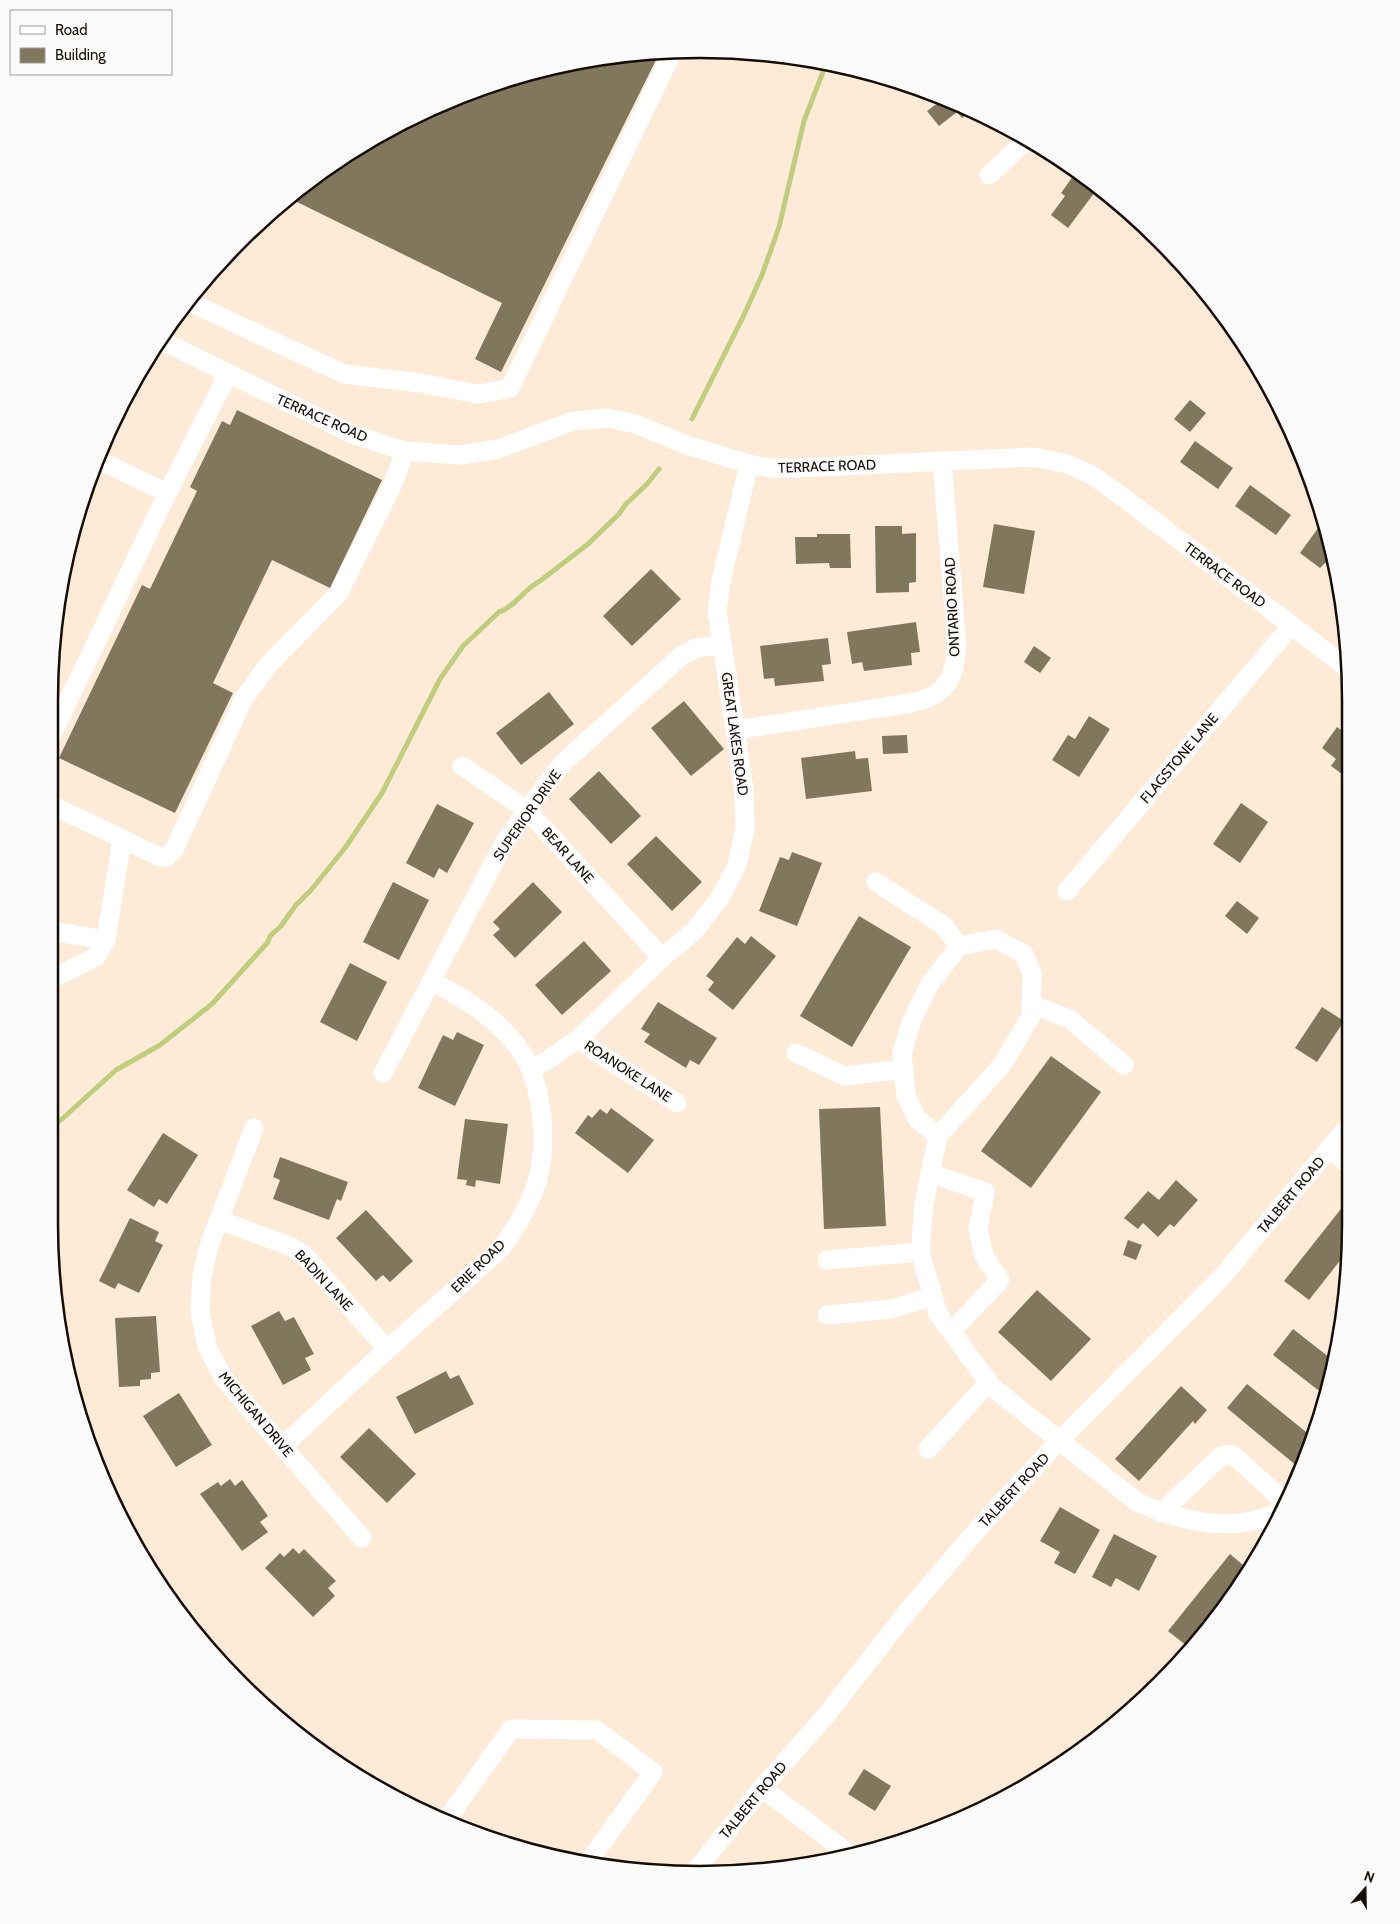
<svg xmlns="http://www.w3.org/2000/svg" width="1400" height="1924" font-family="Cabin,sans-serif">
<rect width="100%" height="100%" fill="#fdebd8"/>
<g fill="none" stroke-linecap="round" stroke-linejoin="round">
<!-- stream -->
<g stroke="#bece7d" stroke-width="5">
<polyline points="692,419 743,317 762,275 779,227 804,121 826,64"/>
<path d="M49,1127L62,1119L116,1070L160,1045L212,1004L268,942L270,936L281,926L296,905L311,890L345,848L382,793L440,679L463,646L499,612C515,607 524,589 540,581L588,544L619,514L626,504L647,484L659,469"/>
</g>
</g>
<!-- building -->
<g fill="#80775d">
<polygon points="661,50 501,372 475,359 502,303 291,199 295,191 303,184 412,116 531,71"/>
<polygon points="943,99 944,99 970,111 962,118 957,112 939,126 927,111"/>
<polygon points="1076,172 1098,188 1068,228 1051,215 1065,196 1061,193"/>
<polygon points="1190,400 1206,413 1190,432 1174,419"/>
<polygon points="237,410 382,480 330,588 272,560 213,683 233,693 175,813 59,758 142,585 150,589 197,491 190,487 222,421 230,425"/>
<polygon points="1195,441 1233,468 1218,489 1180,462"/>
<polygon points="1250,485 1291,515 1276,535 1235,506"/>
<polygon points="994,524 1035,531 1024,594 983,587"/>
<polygon points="1321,524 1333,569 1325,563 1320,568 1300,553"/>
<polygon points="875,526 902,526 902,534 916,533 916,582 909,583 909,592 876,593"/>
<polygon points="817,534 850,534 851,568 830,568 829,563 796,564 795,537 817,537"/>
<polygon points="651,569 681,599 632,646 603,616"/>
<polygon points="916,622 920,652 911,653 912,665 864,671 862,662 852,664 847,632"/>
<polygon points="828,638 831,664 822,665 824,681 775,686 774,678 764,679 760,646"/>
<polygon points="1034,646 1051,658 1040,673 1024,662"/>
<polygon points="549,692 574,724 521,765 496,733"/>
<polygon points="684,701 724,749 691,776 651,728"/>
<polygon points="1089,716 1110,729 1079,777 1052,760 1068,735 1075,739"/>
<polygon points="1337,727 1346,734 1347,768 1342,774 1331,766 1336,759 1322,748"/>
<polygon points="907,735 908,753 883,754 882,736"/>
<polygon points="855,751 856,759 868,758 872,791 806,799 801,758"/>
<polygon points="599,771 641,816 611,844 569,799"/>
<polygon points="1241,803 1268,822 1240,863 1213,844"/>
<polygon points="437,804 474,823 447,873 439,868 434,878 406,863"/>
<polygon points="656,836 702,882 672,911 627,864"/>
<polygon points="792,852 822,863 797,926 759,911 780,857 789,860"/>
<polygon points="393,882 429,900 399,960 363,942"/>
<polygon points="533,882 562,912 515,958 493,935 500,929 493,922"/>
<polygon points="1237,901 1259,918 1247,934 1225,916"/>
<polygon points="859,916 911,947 852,1047 800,1016"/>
<polygon points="751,936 776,956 733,1010 708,990 714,982 706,976 737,937 745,944"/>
<polygon points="584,941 611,971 562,1015 535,985"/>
<polygon points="350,963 387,982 357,1041 320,1022"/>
<polygon points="658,1002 717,1038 699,1065 690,1060 686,1068 644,1042 650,1034 641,1029"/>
<polygon points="1322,1007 1344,1021 1317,1062 1295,1048"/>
<polygon points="457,1032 484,1045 455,1106 418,1088 443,1035 453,1040"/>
<polygon points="1051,1056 1101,1092 1031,1188 981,1151"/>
<polygon points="880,1107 886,1226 824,1229 819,1109"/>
<polygon points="611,1108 654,1140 628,1173 575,1133 588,1115 592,1118 600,1109 607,1114"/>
<polygon points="465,1119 508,1124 500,1184 476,1180 475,1187 466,1185 467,1180 457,1179"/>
<polygon points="163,1133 198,1155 167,1204 159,1199 154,1207 127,1190"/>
<polygon points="280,1157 348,1182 341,1201 337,1199 329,1220 273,1199 280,1180 273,1177"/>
<polygon points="1176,1180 1198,1200 1174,1227 1170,1224 1158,1237 1143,1223 1138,1229 1124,1218 1148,1191 1159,1200"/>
<polygon points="1344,1205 1349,1209 1350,1248 1309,1300 1284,1281"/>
<polygon points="366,1210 413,1261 390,1282 383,1275 376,1281 336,1238"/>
<polygon points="130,1218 159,1232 155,1241 163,1245 139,1293 118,1283 115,1289 99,1281"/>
<polygon points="1128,1240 1142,1245 1136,1260 1123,1255"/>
<polygon points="1037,1290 1091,1339 1051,1381 998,1332"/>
<polygon points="279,1311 285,1321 294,1317 314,1354 305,1358 311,1370 283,1385 251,1326"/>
<polygon points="156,1316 160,1372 151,1373 151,1379 140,1380 140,1386 119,1387 115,1318"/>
<polygon points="1293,1329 1334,1361 1327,1397 1273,1355"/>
<polygon points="446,1371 450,1379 459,1375 474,1404 415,1434 396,1397"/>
<polygon points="1247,1384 1311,1436 1298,1467 1227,1408"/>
<polygon points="1181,1386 1207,1410 1195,1424 1193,1421 1139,1481 1115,1459"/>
<polygon points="179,1393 212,1445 176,1467 143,1416"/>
<polygon points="369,1428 416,1474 387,1503 340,1457"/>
<polygon points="230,1479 235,1486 242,1480 268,1516 260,1522 268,1532 242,1551 200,1494 218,1482 221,1486"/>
<polygon points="1060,1507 1100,1530 1075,1574 1054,1563 1060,1552 1040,1541"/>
<polygon points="1114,1534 1157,1556 1139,1591 1116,1578 1111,1587 1092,1577"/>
<polygon points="293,1548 299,1554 304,1549 336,1581 328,1588 335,1596 313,1617 265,1568 280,1553 284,1557"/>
<polygon points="1230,1554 1249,1570 1192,1650 1168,1631"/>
<polygon points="864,1769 891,1786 875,1811 848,1794"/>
</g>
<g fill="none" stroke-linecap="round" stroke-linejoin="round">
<!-- minor -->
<g stroke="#fff" stroke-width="19">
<polyline points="989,175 1029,138"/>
<polyline points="187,301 344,374 420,383 478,394 510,388 673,51"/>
<polyline points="158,339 354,435 405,451 461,455 498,449 573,421 608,418 636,424 683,444 749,464 770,468 797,468 1033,457 1068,464 1092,475 1120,495 1346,667"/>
<polyline points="96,459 167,493"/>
<path d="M736,730L911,703C946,695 954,681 957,647L942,461"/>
<polyline points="49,741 165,498 228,374"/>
<polyline points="462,766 527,810 662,958"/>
<polyline points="49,804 158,856 166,857 174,850 243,700 267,666 338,594 393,484 405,451"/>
<polyline points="876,882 944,926 959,946"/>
<polyline points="1067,891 1291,626"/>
<polyline points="49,931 106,940"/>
<polyline points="49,980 96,957 106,940 122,839"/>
<polyline points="1031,1004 1070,1019 1124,1065"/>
<polyline points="579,1038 596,1052 677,1103"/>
<polyline points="796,1053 844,1076 904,1069"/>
<polyline points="531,1069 545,1062 579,1038 662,958 694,931 720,898 737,865 745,828 744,789 717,611 721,581 749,464"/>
<polyline points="383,1073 504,843 546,784 564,762 681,656 696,648 721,645"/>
<polyline points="254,1128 210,1243 202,1275 200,1313 208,1349 225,1380 362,1538"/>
<path d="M938,1136L917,1119L906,1096L902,1053L911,1023L929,985L959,946L996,939L1024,954L1032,974L1031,1016L1002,1065L938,1136L924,1204L920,1252L938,1314L992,1387L1137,1502C1182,1522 1234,1535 1280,1511"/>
<polyline points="1330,1148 1349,1165"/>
<polyline points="930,1173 985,1192 978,1229 984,1256 1000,1280 951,1332"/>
<polyline points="219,1220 292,1247 304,1255 387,1349"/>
<polyline points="827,1260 920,1252"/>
<polyline points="827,1315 892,1309 933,1296"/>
<path d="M283,1446C330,1402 377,1358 425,1316C444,1299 464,1283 482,1265C489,1259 498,1252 504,1244C536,1200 548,1165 541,1110C538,1091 534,1072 524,1056C502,1021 466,999 431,981"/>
<polyline points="928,1449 989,1382"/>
<polyline points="1161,1513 1222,1455 1233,1455 1284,1501"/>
<polyline points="762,1788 848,1853"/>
<polyline points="446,1821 511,1729 597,1730 653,1772 587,1864"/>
<polyline points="696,1870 762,1788 828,1713 907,1612 976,1531 1060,1440 1221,1278 1349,1125"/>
</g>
</g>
<g text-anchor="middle" stroke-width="4" stroke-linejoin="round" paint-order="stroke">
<!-- street labels -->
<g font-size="14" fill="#150d06" stroke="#fbfbfb">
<text transform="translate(322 418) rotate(24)" y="5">TERRACE ROAD</text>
<text transform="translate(827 466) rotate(-2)" y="5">TERRACE ROAD</text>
<text transform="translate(1225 575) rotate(37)" y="5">TERRACE ROAD</text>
<text transform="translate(952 607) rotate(-93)" y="5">ONTARIO ROAD</text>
<text transform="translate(735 734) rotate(82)" y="5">GREAT LAKES ROAD</text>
<text transform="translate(1179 758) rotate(-50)" y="5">FLAGSTONE LANE</text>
<text transform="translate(527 815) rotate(-55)" y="5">SUPERIOR DRIVE</text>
<text transform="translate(568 855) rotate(48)" y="5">BEAR LANE</text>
<text transform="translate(628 1071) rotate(33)" y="5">ROANOKE LANE</text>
<text transform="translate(1291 1195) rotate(-50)" y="5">TALBERT ROAD</text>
<text transform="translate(478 1266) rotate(-44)" y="5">ERIE ROAD</text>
<text transform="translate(324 1280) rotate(47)" y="5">BADIN LANE</text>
<text transform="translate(256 1414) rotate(50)" y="5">MICHIGAN DRIVE</text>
<text transform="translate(1014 1490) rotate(-47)" y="5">TALBERT ROAD</text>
<text transform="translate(753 1800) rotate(-50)" y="5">TALBERT ROAD</text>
</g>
</g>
<!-- crop -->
<path d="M0 0H1400V1924H0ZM700 58H700A642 642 0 0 1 1342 700V1224A642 642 0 0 1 700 1866H700A642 642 0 0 1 58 1224V700A642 642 0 0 1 700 58Z" fill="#fbfbfb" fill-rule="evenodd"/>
<path fill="none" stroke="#150d06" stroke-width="2.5" d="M700 58H700A642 642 0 0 1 1342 700V1224A642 642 0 0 1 700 1866H700A642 642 0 0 1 58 1224V700A642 642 0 0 1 700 58Z"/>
<!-- legend -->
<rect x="10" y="10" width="162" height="65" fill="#fbfbfb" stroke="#9f9c99"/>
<rect x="20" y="26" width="25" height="8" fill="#ffffff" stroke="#9f9c99"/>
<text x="55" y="35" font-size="15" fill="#150d06">Road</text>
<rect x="20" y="48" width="25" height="15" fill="#80775d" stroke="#9f9c99"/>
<text x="55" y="60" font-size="15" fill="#150d06">Building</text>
<!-- north arrow -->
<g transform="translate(1365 1889) rotate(20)" stroke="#fbfbfb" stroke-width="4" paint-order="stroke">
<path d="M0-4L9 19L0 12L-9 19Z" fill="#150d06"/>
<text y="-8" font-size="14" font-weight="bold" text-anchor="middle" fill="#150d06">N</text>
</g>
</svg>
